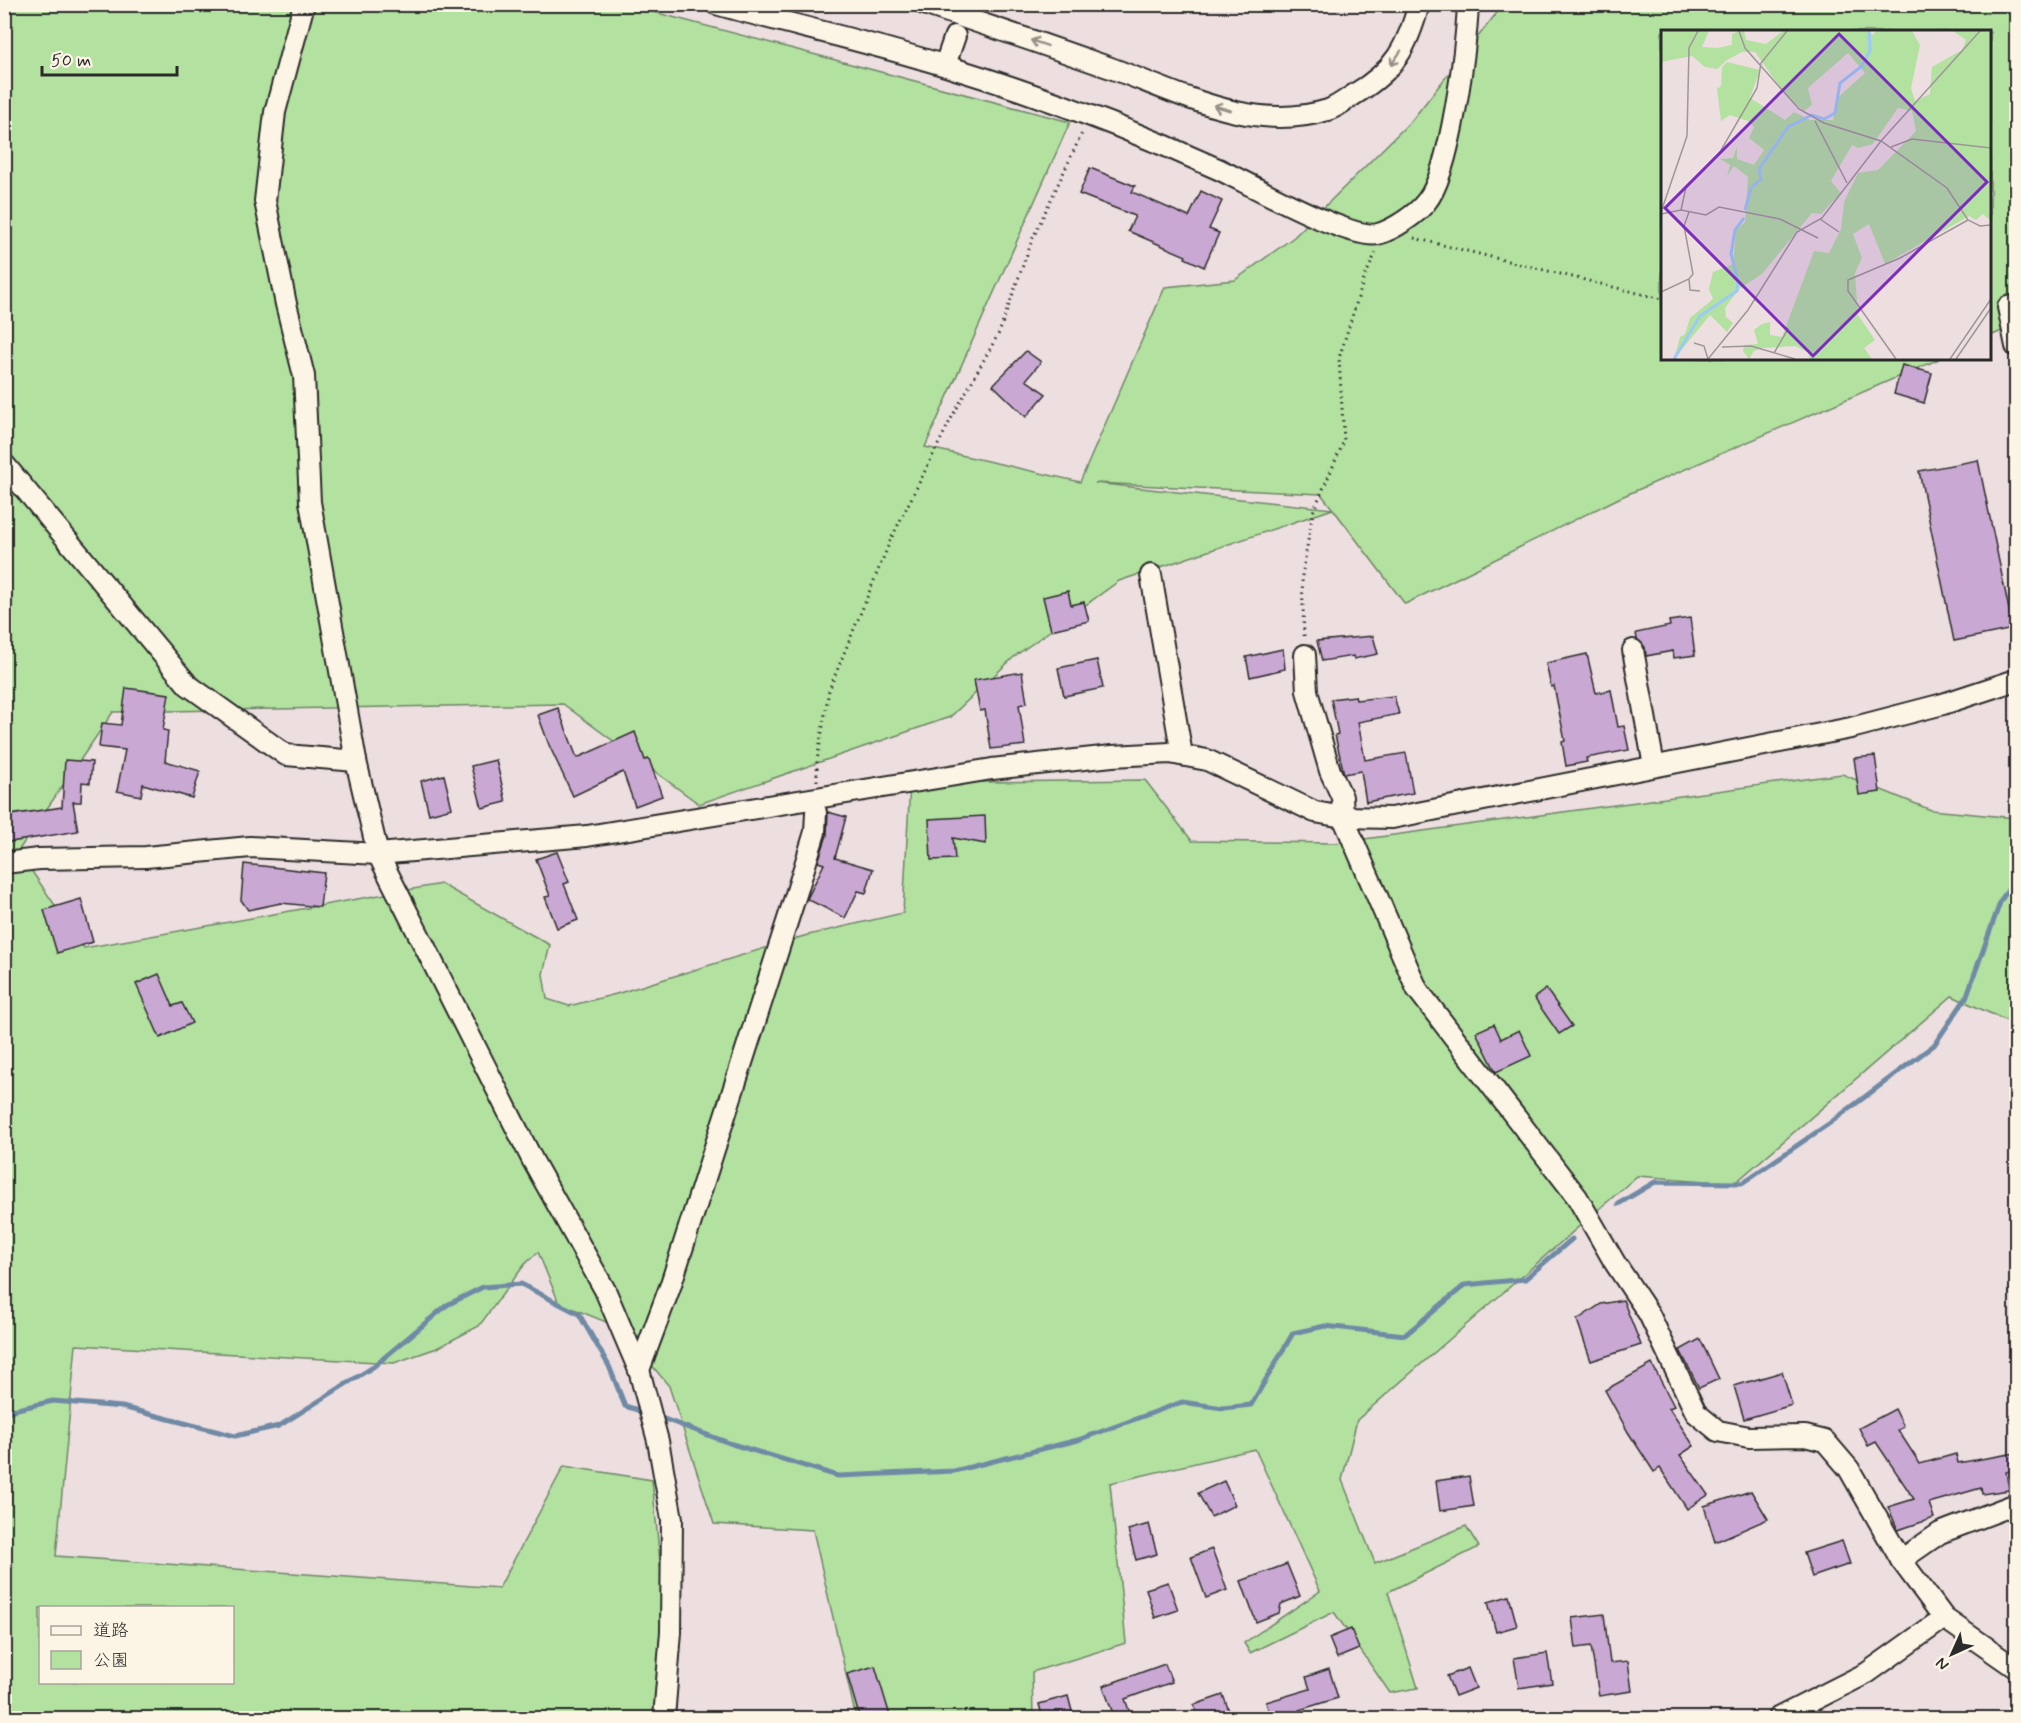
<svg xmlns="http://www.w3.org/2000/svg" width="2021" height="1723" font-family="Mynerve,'Klee One',sans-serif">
<rect width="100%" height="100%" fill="#eddee0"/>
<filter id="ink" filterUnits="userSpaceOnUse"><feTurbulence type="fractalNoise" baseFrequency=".0167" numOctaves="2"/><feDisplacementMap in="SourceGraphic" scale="12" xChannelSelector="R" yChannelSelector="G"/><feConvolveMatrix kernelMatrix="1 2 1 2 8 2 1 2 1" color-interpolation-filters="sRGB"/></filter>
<g filter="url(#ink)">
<!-- green -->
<path fill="#b2e1a0" stroke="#6e8666" stroke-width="1.5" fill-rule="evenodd" d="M5,5H627L1070,122L925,447L1080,482L1165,287L1235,280L1294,237L1412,120L1503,5H2016V325L1990,336V32H1662V358L1939,359L1619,498L1405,604L1333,509L1119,581L1015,656L950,717L699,804L563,704L113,712L18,851L84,948L441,884L550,945L543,974L547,999L569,1006L616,994L804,936L903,913L910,783L1145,780L1192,841L1335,843L1842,774L1931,810L2016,818V1025L1952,996L1735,1183L1637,1176L1357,1420L1342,1480L1375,1563L1466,1526L1479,1547L1388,1592L1418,1688L1390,1693L1334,1612L1250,1653L1244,1643L1320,1591L1255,1449L1110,1483L1126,1643L1032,1672L1033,1718H856L813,1530L714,1524L669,1386L621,1328L559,1303L538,1252L525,1264L479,1326L437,1348L394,1363L76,1345L56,1556L499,1588L564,1466L652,1480L669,1653L659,1718H5ZM1095,483L1321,494L1332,508V509ZM40,1608H232V1682H40Z"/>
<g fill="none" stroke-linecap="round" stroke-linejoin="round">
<!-- stream -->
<g stroke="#6f8aa5" stroke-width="5">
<polyline points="1618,1204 1655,1182 1742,1183 1830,1123 1934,1045 1966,998 2001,900 2016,878"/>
<polyline points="4,1415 13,1410 53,1401 122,1407 235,1436 279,1426 373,1367 447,1305 483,1287 521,1284 579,1314 609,1366 625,1406 647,1413"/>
<polyline points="656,1416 732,1444 838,1476 954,1471 1078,1440 1182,1402 1223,1408 1251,1405 1293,1333 1325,1326 1405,1335 1465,1285 1525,1279 1572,1239"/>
</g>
</g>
<!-- building -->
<g fill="#c9a8d3" stroke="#2b2b2b" stroke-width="1.5">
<polygon points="1090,168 1135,186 1132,192 1189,217 1201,191 1222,201 1209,229 1219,233 1204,267 1185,258 1186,256 1128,231 1135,216 1079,194"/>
<polygon points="1026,351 1041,362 1026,380 1046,394 1026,417 993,385"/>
<polygon points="1902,365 1932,373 1924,403 1894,394"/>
<polygon points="1978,460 2013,629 1954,641 1919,471"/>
<polygon points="1068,591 1071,605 1084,602 1089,621 1051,630 1043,597"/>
<polygon points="1690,618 1695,655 1674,658 1673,651 1646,656 1645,647 1637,639 1636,633 1670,626 1669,621"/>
<polygon points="1373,636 1378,654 1354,659 1353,656 1322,661 1317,641"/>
<polygon points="1283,649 1285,669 1250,677 1246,657"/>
<polygon points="1587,654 1596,693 1611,690 1618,727 1624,726 1629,750 1586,758 1587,762 1566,766 1562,742 1565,741 1554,686 1551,687 1546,663"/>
<polygon points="1097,660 1103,688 1064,696 1058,668"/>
<polygon points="1022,672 1027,703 1019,705 1025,745 991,749 985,710 980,711 974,680"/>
<polygon points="126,688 169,694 163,730 168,731 165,761 200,771 192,798 143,784 141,796 117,791 125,750 99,747 102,723 121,725"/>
<polygon points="1355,696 1356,700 1394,696 1399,714 1358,722 1365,760 1406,753 1413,793 1366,802 1361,771 1344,774 1335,735 1338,734 1331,699"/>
<polygon points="558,708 577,758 635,732 645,760 649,759 662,796 635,806 623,772 573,796 549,745 538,715"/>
<polygon points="1875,756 1880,792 1859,795 1854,758"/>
<polygon points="65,760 92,762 90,783 82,782 81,802 73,802 78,831 4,843 4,816 62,807"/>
<polygon points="496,760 506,802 482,808 471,766"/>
<polygon points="444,775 452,808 429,814 421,781"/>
<polygon points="828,812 846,817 835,858 873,869 866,893 858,891 845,918 807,899 824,864 818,862 827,835"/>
<polygon points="985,816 986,844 953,838 955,859 931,860 929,819"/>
<polygon points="557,852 569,882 564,884 578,920 557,928 545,897 550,896 536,859"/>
<polygon points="244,864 324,873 320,907 281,903 248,910 241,900"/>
<polygon points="81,899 93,942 57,953 44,910"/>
<polygon points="159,974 173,1006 182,1003 192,1023 160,1038 136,984"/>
<polygon points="1546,989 1572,1026 1559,1034 1534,998"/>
<polygon points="1494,1024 1501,1039 1519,1030 1531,1056 1496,1072 1476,1032"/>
<polygon points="1623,1300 1641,1345 1591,1361 1577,1320 1601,1304"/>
<polygon points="1700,1339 1719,1379 1699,1388 1680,1350"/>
<polygon points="1652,1364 1674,1406 1669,1408 1694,1446 1680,1455 1708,1495 1687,1509 1660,1468 1654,1472 1628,1432 1605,1390"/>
<polygon points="1782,1372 1792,1405 1744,1419 1734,1386"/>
<polygon points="1895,1409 1904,1427 1898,1430 1920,1464 1956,1454 1958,1463 2016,1453 2016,1470 2006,1472 2009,1490 1982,1494 1981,1488 1929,1503 1934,1518 1898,1530 1888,1507 1914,1499 1876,1442 1868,1446 1859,1428"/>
<polygon points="1469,1476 1474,1506 1440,1511 1436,1481"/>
<polygon points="1224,1481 1235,1505 1211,1517 1198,1493"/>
<polygon points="1751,1491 1768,1519 1715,1542 1704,1506"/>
<polygon points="1149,1524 1157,1554 1136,1560 1128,1530"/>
<polygon points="1842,1541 1850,1564 1812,1577 1804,1553"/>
<polygon points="1212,1549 1227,1590 1206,1598 1191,1557"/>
<polygon points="1287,1564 1300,1596 1281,1604 1279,1613 1256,1622 1241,1581"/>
<polygon points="1168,1582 1178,1610 1155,1618 1146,1589"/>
<polygon points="1509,1596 1517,1626 1496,1632 1488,1602"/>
<polygon points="1604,1614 1610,1663 1628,1661 1632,1691 1599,1696 1591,1646 1576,1648 1572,1618"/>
<polygon points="1351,1629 1359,1649 1337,1658 1329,1638"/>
<polygon points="1547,1653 1552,1683 1519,1688 1514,1658"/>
<polygon points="1165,1664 1172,1682 1125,1699 1132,1719 1115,1719 1103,1686"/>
<polygon points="875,1666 891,1719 860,1719 847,1674"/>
<polygon points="1468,1668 1476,1688 1455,1696 1447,1676"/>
<polygon points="1329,1669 1338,1698 1299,1710 1302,1719 1271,1719 1266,1702 1310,1689 1306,1677"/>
<polygon points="1223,1695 1232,1719 1199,1719 1194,1705"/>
<polygon points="1068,1696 1074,1719 1043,1719 1039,1704"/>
</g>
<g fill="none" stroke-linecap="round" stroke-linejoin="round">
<!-- minor casing -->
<g stroke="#2b2b2b" stroke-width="24">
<g id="minor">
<polyline points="304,4 275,112 265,201 286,304 304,376 310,502 356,761 378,854 533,1161 605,1290 639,1370 658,1441 672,1519 671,1632 664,1718"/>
<path d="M716,4C792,25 870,42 946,66C1038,94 1130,129 1218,169C1248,183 1351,241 1378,234C1393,230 1417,214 1426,202C1451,173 1466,46 1468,4"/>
<path d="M924,4C984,24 1045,45 1105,66C1176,91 1251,134 1328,110C1337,107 1347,99 1355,94C1395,70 1407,48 1419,4"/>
<polyline points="945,65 955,36"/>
<polyline points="2016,305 2008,307 2016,346"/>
<polyline points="4,464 188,685 286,755 356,761"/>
<polyline points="1151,575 1182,755"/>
<polyline points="1633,650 1654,766"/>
<polyline points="1305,655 1307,691 1330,771 1342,797 1343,817 1417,989 1577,1197 1615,1263 1649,1314 1696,1413 1718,1431 1749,1437 1805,1436 1825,1441 1849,1469 1901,1560 1944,1618 2016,1668"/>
<polyline points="4,863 39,859 146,857 250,847 378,854 587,836 992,769 1112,756 1170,753 1207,760 1315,812 1343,817 1392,818 1851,728 1943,704 2016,680"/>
<polyline points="639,1370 670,1287 798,888 815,832 816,812"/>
<polyline points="1901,1560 1940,1533 2016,1504"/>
<polyline points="1778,1718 1867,1673 1944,1618"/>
</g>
</g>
<!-- path -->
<g stroke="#2b2b2b" stroke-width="3" stroke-dasharray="1.5 4.5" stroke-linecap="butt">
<polyline points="1414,238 1662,299"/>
<polyline points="1304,636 1302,576 1313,512 1344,441 1339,358 1364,279 1376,252"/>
<polyline points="817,781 817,761 829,690 891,539 953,415 999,333 1032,240 1083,131"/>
</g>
<!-- minor -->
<use href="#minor" stroke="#fcf5e5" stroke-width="20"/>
</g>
<!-- one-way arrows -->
<defs><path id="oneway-shaft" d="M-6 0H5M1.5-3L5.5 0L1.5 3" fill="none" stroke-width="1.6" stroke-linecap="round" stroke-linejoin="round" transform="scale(1.5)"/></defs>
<g stroke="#949088">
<use href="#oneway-shaft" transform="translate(1039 43) rotate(-161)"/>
<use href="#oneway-shaft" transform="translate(1396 58) rotate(125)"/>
<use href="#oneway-shaft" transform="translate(1222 108) rotate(-164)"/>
</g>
</g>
<!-- overview -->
<g transform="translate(1661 30)">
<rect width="330" height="330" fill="#eddee0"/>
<path d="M0,1H48L41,17L56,18L71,15V4L78,1H83L85,10L105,14L122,1H207L212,5L215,1H251L259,15L250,58L254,71L269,64L271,37L301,20L305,10L292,1H330V191L322,184L315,190L308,186L224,234L208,194L192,204L201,228L194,243L197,285L214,310L203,318L211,329H149L147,322L134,316L102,318L93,321L88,329L82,321L83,315L97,314L93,300L101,294L109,292V305L121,307L153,221L168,223L180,199L183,172L197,143L217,140L255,101L251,81L237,78L212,114L197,118L191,115L170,151L180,163L160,184L151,183L101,244L78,259L64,278L65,287L72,293L66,302L49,285L13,329L19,307L24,304L29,288L52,269L48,259L52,242L72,234L75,200L84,192L87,147L73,136L66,146L69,135L59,129L72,128L76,117V129L93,135L103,120L88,108L93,97L87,91L69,85L60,91L56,59L60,56L61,37L66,32L99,40L89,68L124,90L133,82L149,90H172L175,69L204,43L187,23L147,58L151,75L143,81L126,67L94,22H81L66,30L56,39L44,37L31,26L0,32Z" fill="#b2e1a0"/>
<path fill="none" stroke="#9dc9f6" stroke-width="3" d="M84,180L90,158L100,149L98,139L127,97L151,85L163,89L174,83L179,53L201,36L209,20L208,1M13,329L39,286L76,261L77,251L70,224L74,200L83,188"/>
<path fill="none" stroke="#9f9698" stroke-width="1.5" d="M78,1L84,18L138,79L163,93L220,111L286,158L307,190L319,196L330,195M154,91L186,153M230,117L251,109L330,118M20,180L25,157L59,122L96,58L100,33L126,1M0,182L26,106L28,18L37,1M0,184L20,180L45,185L58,177L119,189L157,208M159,189L178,202M28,249L29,260L39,261M0,262L28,249L32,244L23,196L28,182M33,313L43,316L47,329M61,317L90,316L134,329M113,323L127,299L121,295M47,329L87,280L136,202L161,188L220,111L319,1M235,329L187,261V250L239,228L307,190M289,329L330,269M295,329L330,278"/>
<path fill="#7b2cbf" fill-opacity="0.15" stroke="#7b2cbf" stroke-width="3" d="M178,4L326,152L152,326L4,178Z"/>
<rect width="330" height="330" fill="none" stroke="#2b2b2b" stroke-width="3"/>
</g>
<!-- margin -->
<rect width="2021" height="1723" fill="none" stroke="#fcf5e5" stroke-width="24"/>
<rect x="12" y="12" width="1997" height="1699" fill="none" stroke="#2b2b2b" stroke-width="2" filter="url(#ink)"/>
<!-- legend -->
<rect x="39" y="1606" width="195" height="78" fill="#fcf5e5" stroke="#a8a49b" stroke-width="1.5"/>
<rect x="51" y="1626" width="30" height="9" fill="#fcf5e5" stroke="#a8a49b" stroke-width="1.5"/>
<text x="93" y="1636" font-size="18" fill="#2b2b2b">道路</text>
<rect x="51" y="1651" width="30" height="18" fill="#b2e1a0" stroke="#a8a49b" stroke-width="1.5"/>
<text x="93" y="1666" font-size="18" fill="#2b2b2b">公園</text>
<!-- north arrow -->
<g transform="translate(1952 1654) rotate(225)" stroke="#fcf5e5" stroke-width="4.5" paint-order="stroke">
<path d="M0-4.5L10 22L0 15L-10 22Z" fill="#2b2b2b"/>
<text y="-9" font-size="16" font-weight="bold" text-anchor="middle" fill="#2b2b2b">N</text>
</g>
<!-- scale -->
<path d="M42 66v9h135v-9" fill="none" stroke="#2b2b2b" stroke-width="3"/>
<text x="51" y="66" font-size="18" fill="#2b2b2b" stroke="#fcf5e5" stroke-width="4.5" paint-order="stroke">50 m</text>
</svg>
